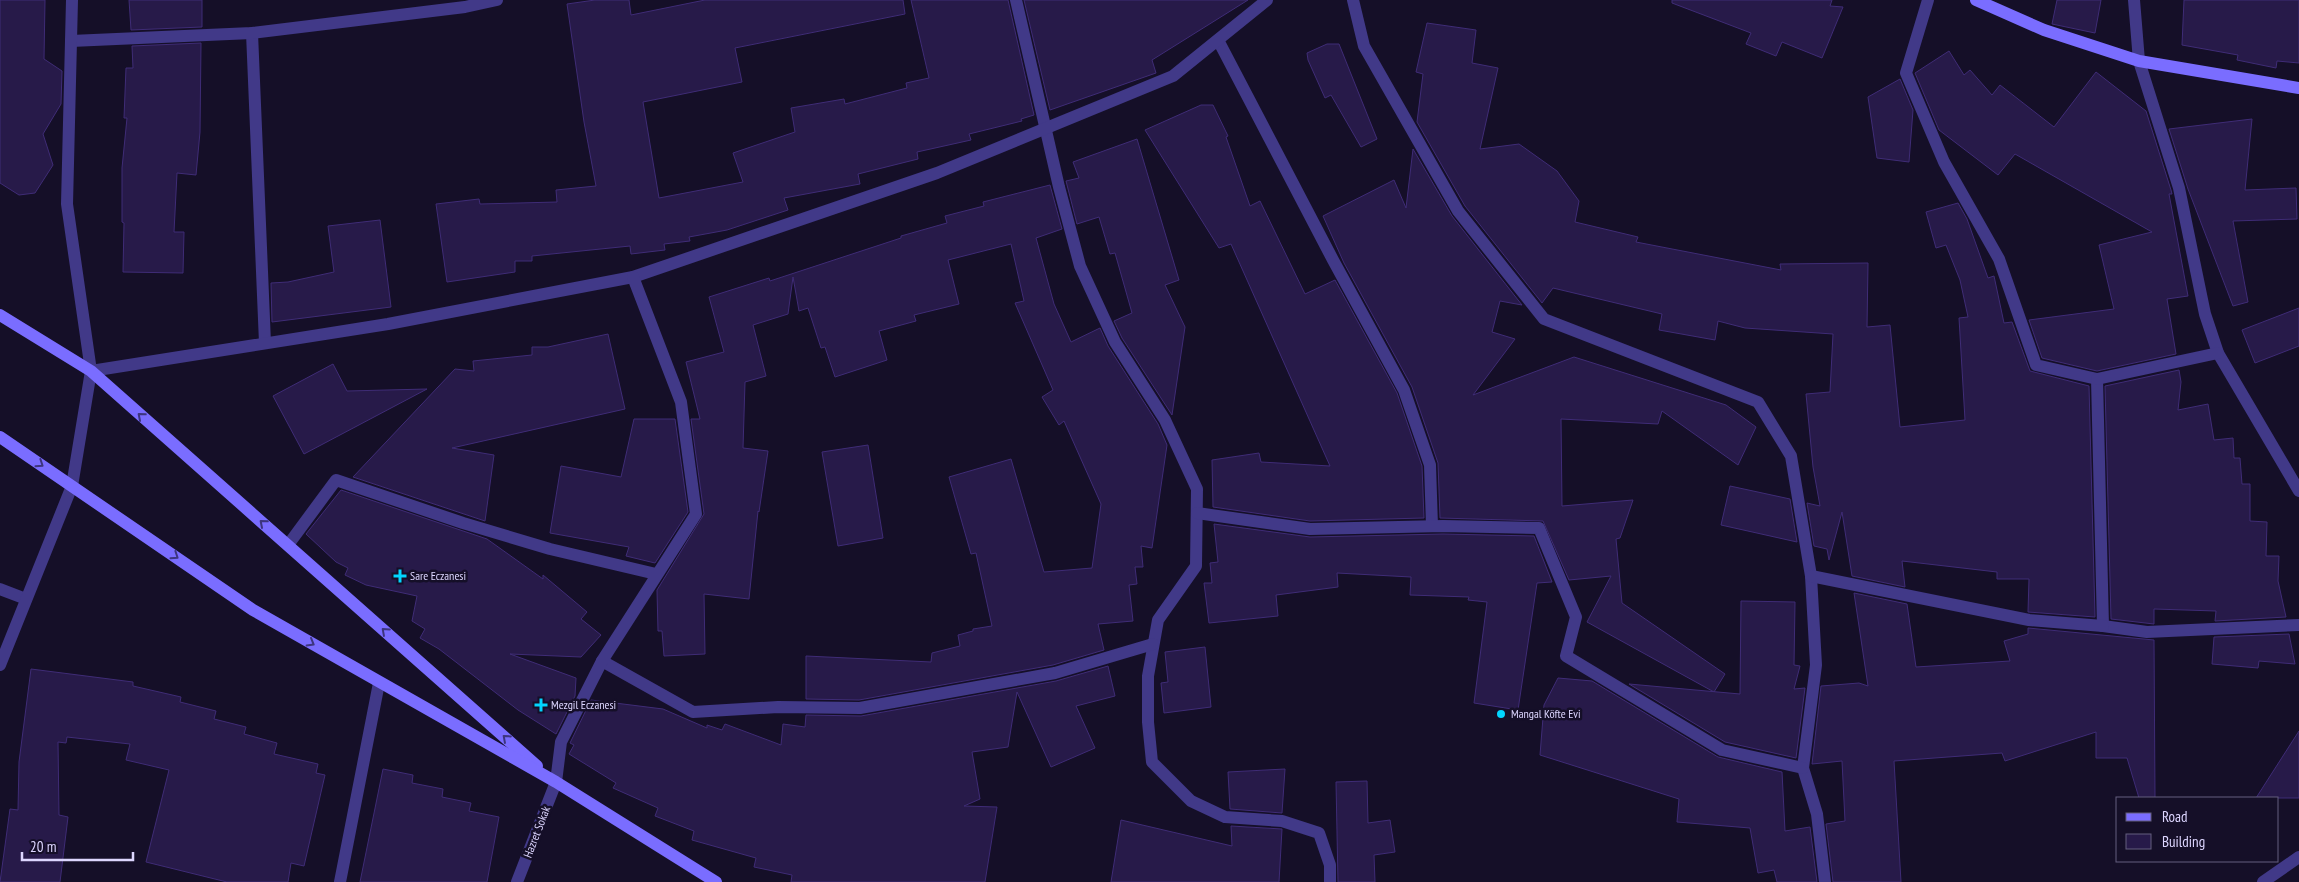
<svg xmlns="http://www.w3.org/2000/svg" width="2299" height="882" font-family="'PT Sans Narrow',sans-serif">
<rect width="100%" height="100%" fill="#150f28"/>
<!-- building -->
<g fill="#271a49" stroke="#3f2c76">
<polygon points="0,0 45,0 44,59 62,71 61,104 43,134 53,165 35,193 19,195 0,183"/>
<polygon points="129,0 202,0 202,27 131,30"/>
<polygon points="595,0 629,0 631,15 705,0 903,0 905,14 735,48 742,82 643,102 659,198 743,182 733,153 795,132 791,108 844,99 845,104 907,88 906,83 929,78 911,0 1008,0 1034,115 1021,119 1022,121 969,134 971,140 917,152 918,159 858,174 860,184 784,198 788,210 727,230 689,237 690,241 664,244 665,250 631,254 630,246 532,256 532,261 515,261 515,272 447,282 436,204 479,199 480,204 557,202 556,190 596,186 584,122 567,4"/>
<polygon points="1024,0 1248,0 1152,60 1156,73 1050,110"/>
<polygon points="1672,0 1832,0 1830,6 1843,7 1822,58 1782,42 1776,56 1746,44 1751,33 1672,3"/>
<polygon points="2057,0 2101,0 2095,33 2052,24"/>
<polygon points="2184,0 2299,0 2299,63 2277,61 2276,68 2237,60 2238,55 2182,45"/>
<polygon points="1427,23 1476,30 1472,63 1498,68 1480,149 1519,144 1557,171 1579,201 1575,222 1638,237 1636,242 1781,270 1780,264 1868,263 1867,327 1890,325 1900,427 1965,420 1959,318 1968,317 1960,280 1946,245 1936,248 1926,212 1958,203 1967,219 1988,278 1994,276 2004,323 2012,322 2030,371 2089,386 2095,617 2028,612 2029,579 1997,579 1997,572 1902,561 1905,587 1852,576 1842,512 1829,560 1827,549 1814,546 1807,503 1820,506 1813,467 1806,394 1830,392 1833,334 1745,328 1718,321 1715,340 1659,330 1662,314 1553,288 1542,303 1465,206 1417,122 1423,74 1416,72"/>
<polygon points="201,43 200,132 196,175 177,173 174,232 184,232 183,273 123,272 124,223 122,222 122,168 127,118 124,118 126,68 133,68 132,46"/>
<polygon points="1327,44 1339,44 1377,139 1361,147 1331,95 1325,98 1308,60 1307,53"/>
<polygon points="1949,51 1964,75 1970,70 1992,95 2000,85 2054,127 2096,72 2146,111 2171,190 2172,194 2169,194 2188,296 2167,299 2176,354 2097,371 2042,358 2029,320 2114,309 2099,245 2152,232 2015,154 1998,175 1939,130 1915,73"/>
<polygon points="1900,79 1913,110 1909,162 1877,158 1868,97"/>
<polygon points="1201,105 1213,105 1228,136 1226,137 1250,206 1260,201 1305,294 1335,280 1397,393 1422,466 1424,518 1310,521 1213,507 1212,460 1259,453 1261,462 1330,466 1231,244 1219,248 1145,130"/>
<polygon points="2252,119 2245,190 2296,188 2297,219 2233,221 2248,302 2233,306 2188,189 2169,129"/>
<polygon points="1137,139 1179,280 1165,285 1185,327 1172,415 1122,338 1114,321 1132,313 1115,253 1110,254 1099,217 1077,224 1066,181 1079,178 1073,162"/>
<polygon points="1413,149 1452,216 1522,305 1500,301 1492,332 1515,339 1473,395 1574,357 1726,405 1756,427 1738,465 1662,411 1658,424 1561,419 1562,506 1633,500 1620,538 1616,539 1622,603 1725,674 1714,692 1587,622 1611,576 1569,580 1543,521 1440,518 1438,463 1412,387 1344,263 1323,216 1394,180 1406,208"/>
<polygon points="1050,185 1062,229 1036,238 1054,304 1071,342 1100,328 1108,346 1158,424 1167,445 1152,548 1141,546 1143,567 1135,567 1137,584 1129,585 1133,621 1098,624 1104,650 1053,665 859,700 806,699 806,656 931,662 932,653 960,646 958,635 973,631 973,629 992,626 976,553 971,554 949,477 1011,459 1044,572 1092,568 1101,504 1064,421 1059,425 1042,397 1053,390 1015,303 1024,301 1011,244 948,260 959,304 914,315 916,321 879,331 887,360 835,377 825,347 821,348 808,308 799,311 793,277 788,314 753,325 766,376 745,382 743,448 768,451 759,512 758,511 749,599 704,594 705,654 664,656 662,631 658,631 657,590 704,514 691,419 700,419 686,362 724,352 709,297 769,278 770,281 901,238 901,236 947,223 945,216 984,206 983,202"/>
<polygon points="380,220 391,307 272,322 271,283 288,282 334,272 328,226"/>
<polygon points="2299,308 2299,346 2255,363 2242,330"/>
<polygon points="608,334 625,409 452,448 494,455 485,521 353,477 455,369 474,371 473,361 532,355 532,347 548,347"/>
<polygon points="333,364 347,391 427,389 304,454 273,396"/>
<polygon points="2179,370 2181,382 2178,410 2208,404 2214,440 2233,438 2234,458 2240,458 2242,484 2250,484 2250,521 2267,522 2266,556 2279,556 2278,581 2286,617 2215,621 2216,611 2154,609 2154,624 2111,619 2105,386"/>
<polygon points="634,419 675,419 688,512 655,563 626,556 629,547 550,533 561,466 621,477"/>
<polygon points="868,445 883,538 838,546 822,452"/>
<polygon points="1730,486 1790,499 1797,542 1721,525"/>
<polygon points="341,490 487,539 543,579 543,575 587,612 581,619 601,635 581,657 510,654 576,678 575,696 556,734 518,710 439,649 420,638 425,629 412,621 417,596 366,585 345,575 348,568 336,562 306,534"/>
<polygon points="1214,524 1310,537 1443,534 1534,536 1552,582 1537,583 1518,710 1474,703 1487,602 1468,600 1469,597 1410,595 1411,577 1337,573 1338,587 1276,595 1278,616 1209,623 1204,583 1212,583 1210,563 1218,562"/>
<polygon points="1854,593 1907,604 1916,667 2010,661 2004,641 2028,634 2028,628 2154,640 2155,798 2139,798 2127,758 2096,758 2096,732 2005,761 2002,753 1894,761 1901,882 1833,882 1826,824 1845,821 1842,761 1812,764 1821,686 1859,683 1868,686"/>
<polygon points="1741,601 1795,602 1794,665 1800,666 1794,689 1805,688 1796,758 1725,742 1629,684 1740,694"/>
<polygon points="2289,634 2295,664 2259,661 2258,668 2212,664 2214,637"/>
<polygon points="1205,647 1211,707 1164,713 1161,683 1168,682 1165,652"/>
<polygon points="1108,666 1115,696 1076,706 1095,748 1051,767 1017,692 1008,747 972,752 980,799 964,806 997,807 985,882 791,882 792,875 754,867 756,858 692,840 694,831 655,816 658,808 613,788 616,783 569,754 574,745 570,743 591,700 663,709 707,728 707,725 722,730 725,724 781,745 783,724 805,727 806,715 861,716 1056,681"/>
<polygon points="31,669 133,682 133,686 181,697 180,702 216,711 214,719 246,727 244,734 277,743 274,754 318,764 316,773 325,775 304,866 291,863 288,882 227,882 146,862 169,770 126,760 130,744 67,737 66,743 58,742 59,815 68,817 60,882 0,882 10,809 18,810 19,762"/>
<polygon points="1558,678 1592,681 1718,757 1782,772 1785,831 1810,827 1817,882 1777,882 1774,870 1758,873 1750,828 1677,822 1679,799 1540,755 1544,705"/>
<polygon points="2299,731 2299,798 2256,798"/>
<polygon points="383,769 413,775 412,783 443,789 442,797 471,803 469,811 499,817 487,882 360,882"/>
<polygon points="1285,769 1282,813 1230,809 1228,772"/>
<polygon points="1367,781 1368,823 1390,820 1395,852 1374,855 1375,882 1338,882 1336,782"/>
<polygon points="1121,820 1232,846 1231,826 1282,829 1279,882 1111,882"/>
</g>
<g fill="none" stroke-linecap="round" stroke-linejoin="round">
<!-- street -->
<g stroke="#413988" stroke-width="12">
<polyline points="1016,0 1059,187 1080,266 1115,342 1165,420 1197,489 1196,566 1158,620 1148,676 1148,722 1152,762 1191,801 1225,817 1282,821 1319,833 1330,865 1330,882"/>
<polyline points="1353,0 1364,46 1458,211 1544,319 1758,402 1791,456 1811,576 1816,665 1803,768 1817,814 1825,882"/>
<polyline points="1928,0 1906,73 1944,162 1999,259 2036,365 2097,379 2103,626 2147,632 2299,625"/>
<polyline points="2134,0 2139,61 2179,188 2205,314 2218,353 2299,491"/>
<polyline points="252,33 265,343"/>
<polyline points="1218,40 1333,260 1404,390 1430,465 1432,526"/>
<polyline points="71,41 252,33 465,7 497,0"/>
<polyline points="91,371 388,324 633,277 937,173 1173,76 1267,0"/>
<polyline points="2097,379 2218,353"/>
<polyline points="1197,513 1310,529 1443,526 1539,528 1576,617 1566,656 1722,750 1803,768"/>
<polyline points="288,545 336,480 463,523 550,549 656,574"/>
<polyline points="1811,576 2029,620 2103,626"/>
<polyline points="0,589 26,599"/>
<polyline points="602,661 693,712 778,707 860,708 1055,673 1153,644"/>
<polyline points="0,665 72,486 91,371 67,204 72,0"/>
<polyline points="340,882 379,683"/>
<polyline points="517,882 556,782 561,742 602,661 696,514 681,402 633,277"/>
<polyline points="2263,882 2299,857"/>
</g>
<!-- secondary -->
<g stroke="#7a6dff" stroke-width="12">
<polyline points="1976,0 2044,30 2139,61 2299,88"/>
<polyline points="0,315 91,371 537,766"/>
<polyline points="0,437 253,610 556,782 716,882"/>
</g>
</g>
<!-- one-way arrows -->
<defs><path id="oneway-chevron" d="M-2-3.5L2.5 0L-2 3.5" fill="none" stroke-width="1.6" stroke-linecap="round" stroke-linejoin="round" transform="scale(1.25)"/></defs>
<g stroke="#3d357e">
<use href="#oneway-chevron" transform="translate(141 416) rotate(-139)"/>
<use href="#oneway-chevron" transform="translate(40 464) rotate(34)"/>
<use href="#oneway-chevron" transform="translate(263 523) rotate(-139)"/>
<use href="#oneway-chevron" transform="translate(175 556) rotate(34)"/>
<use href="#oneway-chevron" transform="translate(385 631) rotate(-138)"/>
<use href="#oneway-chevron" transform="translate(311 643) rotate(30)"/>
<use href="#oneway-chevron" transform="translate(506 738) rotate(-138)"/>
</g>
<!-- markers -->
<g fill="#02d5ff" stroke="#150f28" stroke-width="2">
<path d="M397.5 568.5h5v5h5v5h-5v5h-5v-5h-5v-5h5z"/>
<path d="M538.5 697.5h5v5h5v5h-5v5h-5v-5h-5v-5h5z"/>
<circle cx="1501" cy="714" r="5"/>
</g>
<g text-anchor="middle" stroke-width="5" stroke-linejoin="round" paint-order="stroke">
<!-- poi labels -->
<g font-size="12" fill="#ddd6ff" stroke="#150f28" text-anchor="start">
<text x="410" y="580">Sare Eczanesi</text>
<text x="551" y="709">Mezgil Eczanesi</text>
<text x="1511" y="718">Mangal Köfte Evi</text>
</g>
<!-- street labels -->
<g font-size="12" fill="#ddd6ff" stroke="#150f28">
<text transform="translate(537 832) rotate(-69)" y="4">Hazret Sokak</text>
</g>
</g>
<!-- legend -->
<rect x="2116" y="797" width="162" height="65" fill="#150f28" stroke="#655f7e"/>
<rect x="2126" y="813" width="25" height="8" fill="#7a6dff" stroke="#655f7e"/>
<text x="2162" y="822" font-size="15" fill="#ddd6ff">Road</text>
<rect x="2126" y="834" width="25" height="15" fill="#271a49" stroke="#655f7e"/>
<text x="2162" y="847" font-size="15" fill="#ddd6ff">Building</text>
<!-- scale -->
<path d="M22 852v8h111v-8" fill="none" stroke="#ddd6ff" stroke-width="2.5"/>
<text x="30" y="852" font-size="15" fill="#ddd6ff" stroke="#150f28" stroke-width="4" paint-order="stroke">20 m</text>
</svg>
